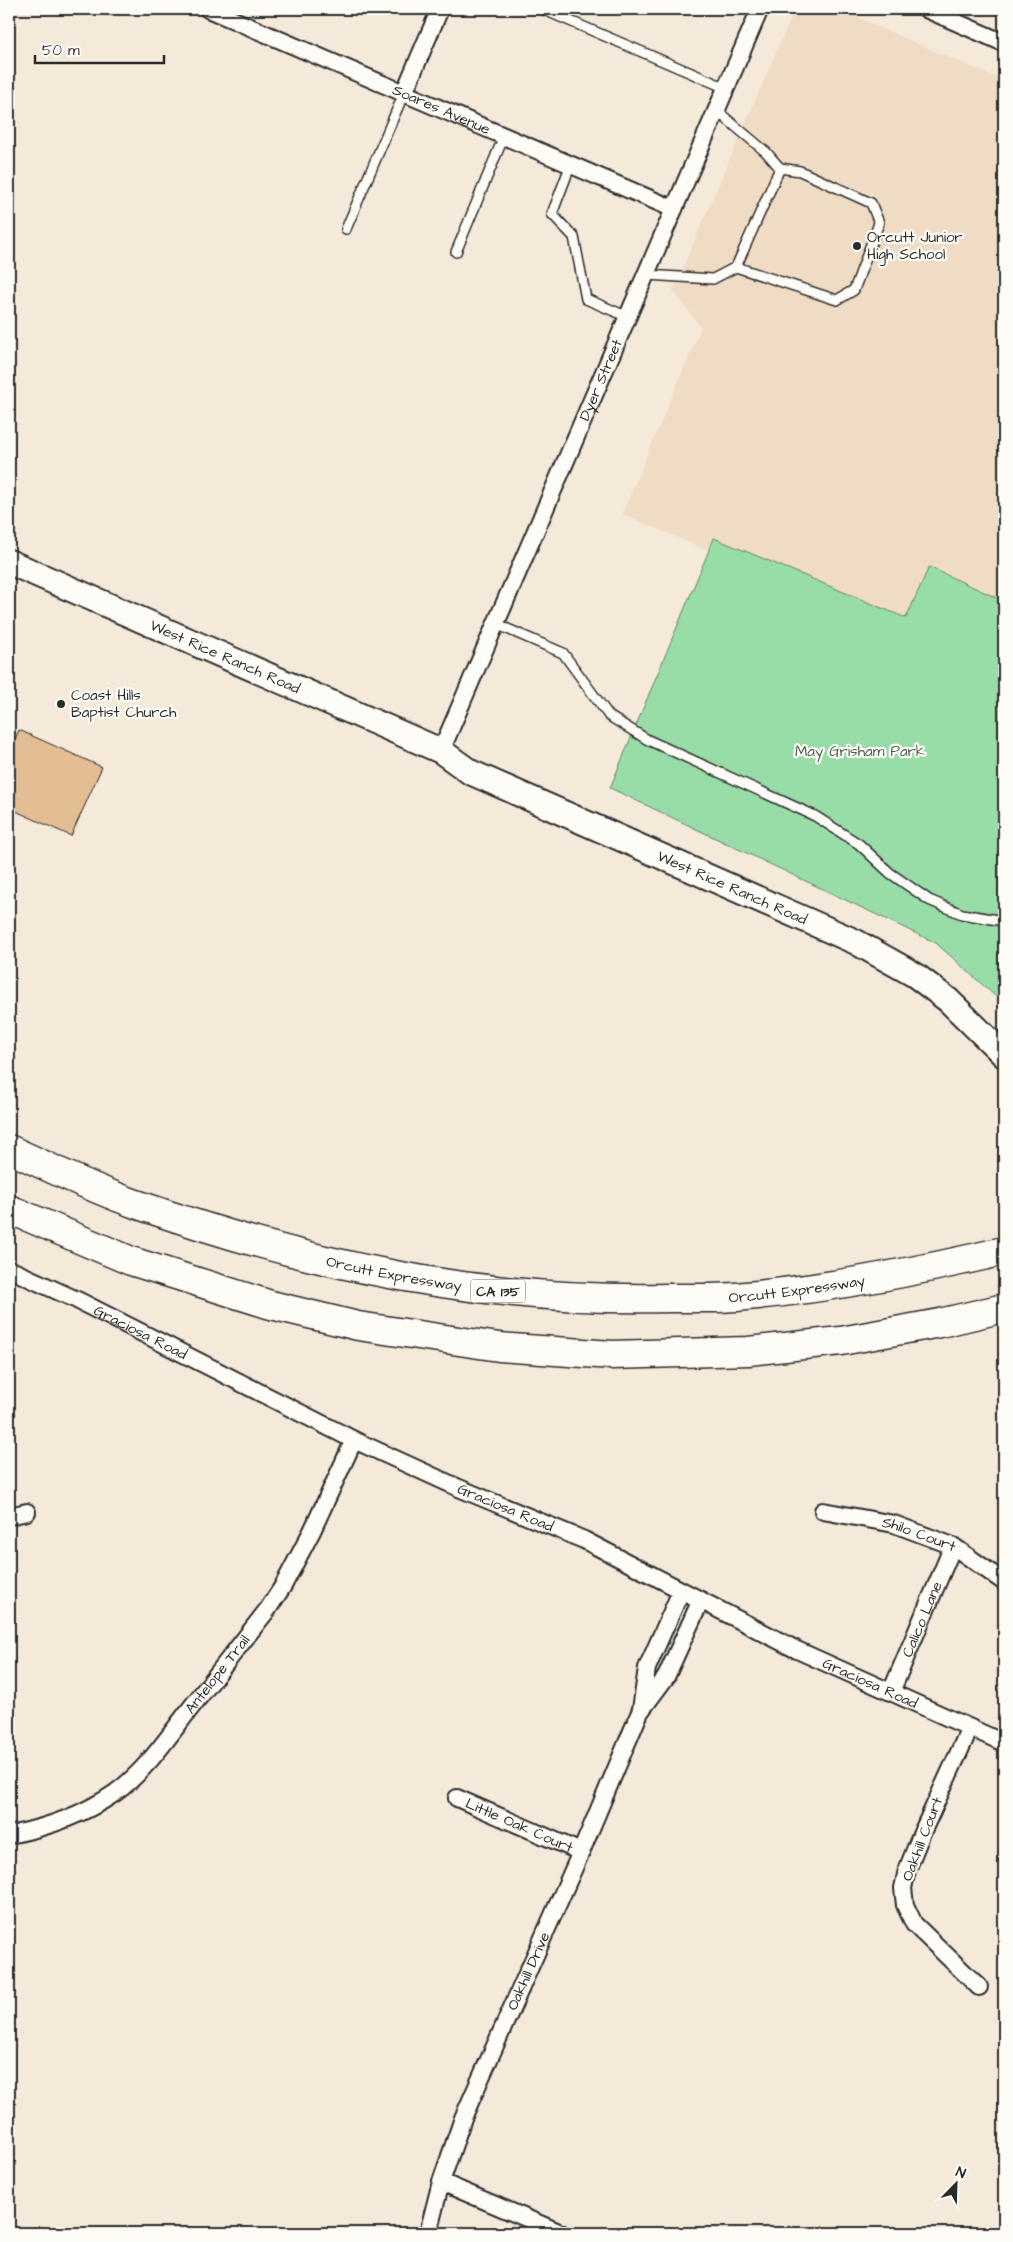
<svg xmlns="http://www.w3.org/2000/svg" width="1013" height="2242" font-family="'Architects Daughter',sans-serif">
<rect width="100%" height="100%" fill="#f5e9d9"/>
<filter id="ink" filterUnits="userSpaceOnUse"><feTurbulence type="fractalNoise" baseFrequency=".02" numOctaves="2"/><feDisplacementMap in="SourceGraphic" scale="10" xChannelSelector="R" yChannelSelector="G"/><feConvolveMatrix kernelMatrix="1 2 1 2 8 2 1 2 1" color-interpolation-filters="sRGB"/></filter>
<g filter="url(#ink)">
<!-- built -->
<polygon fill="#f0dcc4" points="795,9 837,9 1004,81 1004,600 930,567 906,619 714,538 709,551 622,514 701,328 673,290"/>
<!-- green -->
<polygon fill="#98dca8" stroke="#62846a" points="714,538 906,618 929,567 1004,601 1004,1004 936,943 610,788"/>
<!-- building -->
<polygon fill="#e3bd94" stroke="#2b2b2b" points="19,730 102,767 71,836 9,808 9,753"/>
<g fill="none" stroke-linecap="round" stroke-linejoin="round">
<!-- lane casing -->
<g stroke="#2b2b2b" stroke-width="12">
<g id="lane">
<polyline points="542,9 726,88"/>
<polyline points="571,164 552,214 574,237 586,299 628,317"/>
<polyline points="346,229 404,93"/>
<polyline points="456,252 504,136"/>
<polyline points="736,267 780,168"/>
<polyline points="646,275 713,279 736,267 837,300 854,290 879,223 871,203 800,171 780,168 766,152 716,110"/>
<polyline points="496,624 563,653 609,716 648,740 815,816 859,844 890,873 929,900 962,914 1004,921"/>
</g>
</g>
<!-- street casing -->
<g stroke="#2b2b2b" stroke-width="20">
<g id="street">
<path id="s1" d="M208,9L674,209"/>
<polyline points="926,9 1004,43"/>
<polyline points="404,93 440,9"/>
<path id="s2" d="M441,751L760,9"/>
<path id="s3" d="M9,1269L77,1300L354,1440L459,1488L584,1540L797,1650L1004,1743"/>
<path id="s4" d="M823,1511L894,1524L953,1546L1004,1582"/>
<polyline points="9,1516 27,1512"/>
<path id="s5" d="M891,1692L953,1546"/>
<polyline points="641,1710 647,1668 681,1591"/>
<polyline points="970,1728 921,1835 907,1870 903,1888 905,1905 914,1924 979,1987"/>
<path id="s6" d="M457,1798L581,1852"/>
<path id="s7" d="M9,1835C46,1828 83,1815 115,1793C143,1773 165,1742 186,1714C213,1679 241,1644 268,1609L283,1586L312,1531L354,1440"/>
<polyline points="441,2182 561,2233"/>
<path id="s8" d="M428,2233L441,2182L463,2118L581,1852L640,1712L666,1677L701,1600"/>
</g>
</g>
<!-- secondary casing -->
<g stroke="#2b2b2b" stroke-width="28">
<g id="secondary">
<path id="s9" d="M9,562L441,751L470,772L856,942L915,975L948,1000L1004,1055"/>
</g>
</g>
<!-- highway casing -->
<g stroke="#2b2b2b" stroke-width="31">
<g id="highway">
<path id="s10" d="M9,1149C51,1168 93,1189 136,1204C312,1266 483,1302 669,1298C695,1298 721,1299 746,1296C833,1288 919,1271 1004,1251"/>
<polyline points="9,1209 131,1261 271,1305 358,1326 499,1347 612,1355 748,1351 841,1341 940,1323 1004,1308"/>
</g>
</g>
<!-- lane -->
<use href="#lane" stroke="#fdfcf7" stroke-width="9"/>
<!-- street -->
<use href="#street" stroke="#fdfcf7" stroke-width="16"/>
<!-- secondary -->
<use href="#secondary" stroke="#fdfcf7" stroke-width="24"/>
<!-- highway -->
<use href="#highway" stroke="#fdfcf7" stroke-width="28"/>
</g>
</g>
<!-- markers -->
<g fill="#2b2b2b" stroke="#fdfcf7" stroke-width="2">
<circle cx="857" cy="246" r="5"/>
<circle cx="61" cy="704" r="5"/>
</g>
<g text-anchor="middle" stroke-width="4.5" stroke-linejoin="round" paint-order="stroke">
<!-- shield labels -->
<rect fill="#fdfcf7" stroke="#6a6a68" stroke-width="1" x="470.5" y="1279.5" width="55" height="23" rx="4"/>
<g font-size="14" font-weight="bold" fill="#2b2b2b">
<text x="498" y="1296">CA 135</text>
</g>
<!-- street labels -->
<g font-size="15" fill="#2b2b2b" stroke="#fdfcf7">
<text dy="5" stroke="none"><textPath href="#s1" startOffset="254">Soares Avenue</textPath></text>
<text dy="5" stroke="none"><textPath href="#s2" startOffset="404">Dyer Street</textPath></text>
<text dy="5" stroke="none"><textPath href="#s9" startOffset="236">West Rice Ranch Road</textPath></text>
<text dy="5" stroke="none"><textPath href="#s9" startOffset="794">West Rice Ranch Road</textPath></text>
<text dy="5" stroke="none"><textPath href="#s10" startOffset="406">Orcutt Expressway</textPath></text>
<text dy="5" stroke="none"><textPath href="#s10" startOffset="811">Orcutt Expressway</textPath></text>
<text dy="5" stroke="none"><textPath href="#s3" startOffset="146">Graciosa Road</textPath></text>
<text dy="5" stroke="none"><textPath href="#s3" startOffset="551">Graciosa Road</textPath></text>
<text dy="5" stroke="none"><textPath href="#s4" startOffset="99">Shilo Court</textPath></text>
<text dy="5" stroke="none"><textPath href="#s5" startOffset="79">Calico Lane</textPath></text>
<text dy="5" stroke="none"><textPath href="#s7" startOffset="272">Antelope Trail</textPath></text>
<text dy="5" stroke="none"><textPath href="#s3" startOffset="956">Graciosa Road</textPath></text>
<text dy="5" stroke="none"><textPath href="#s6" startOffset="68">Little Oak Court</textPath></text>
<text transform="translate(922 1839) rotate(-69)" y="5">Oakhill Court</text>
<text dy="5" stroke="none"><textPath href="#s8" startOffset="281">Oakhill Drive</textPath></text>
</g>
<!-- poi labels -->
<g font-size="15" fill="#2b2b2b" stroke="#fdfcf7" text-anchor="start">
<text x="867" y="242">Orcutt Junior<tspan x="867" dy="17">High School</tspan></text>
<text x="71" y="700">Coast Hills<tspan x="71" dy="17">Baptist Church</tspan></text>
</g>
<!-- park labels -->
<g font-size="15" fill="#4c6050" stroke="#fdfcf7">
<text x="860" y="756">May Grisham Park</text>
</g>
</g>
<!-- margin -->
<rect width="1013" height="2242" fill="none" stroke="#fdfcf7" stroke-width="30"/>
<rect x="15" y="15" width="983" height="2212" fill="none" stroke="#2b2b2b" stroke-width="2" filter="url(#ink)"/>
<!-- north arrow -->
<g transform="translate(956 2184) rotate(23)" stroke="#fdfcf7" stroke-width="4" paint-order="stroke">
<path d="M0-4L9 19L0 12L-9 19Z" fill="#2b2b2b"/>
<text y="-8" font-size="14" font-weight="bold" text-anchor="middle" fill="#2b2b2b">N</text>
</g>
<!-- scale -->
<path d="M35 55v8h129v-8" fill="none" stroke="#2b2b2b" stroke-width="2.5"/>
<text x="42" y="55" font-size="15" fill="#2b2b2b" stroke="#fdfcf7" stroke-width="4" paint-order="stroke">50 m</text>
</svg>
